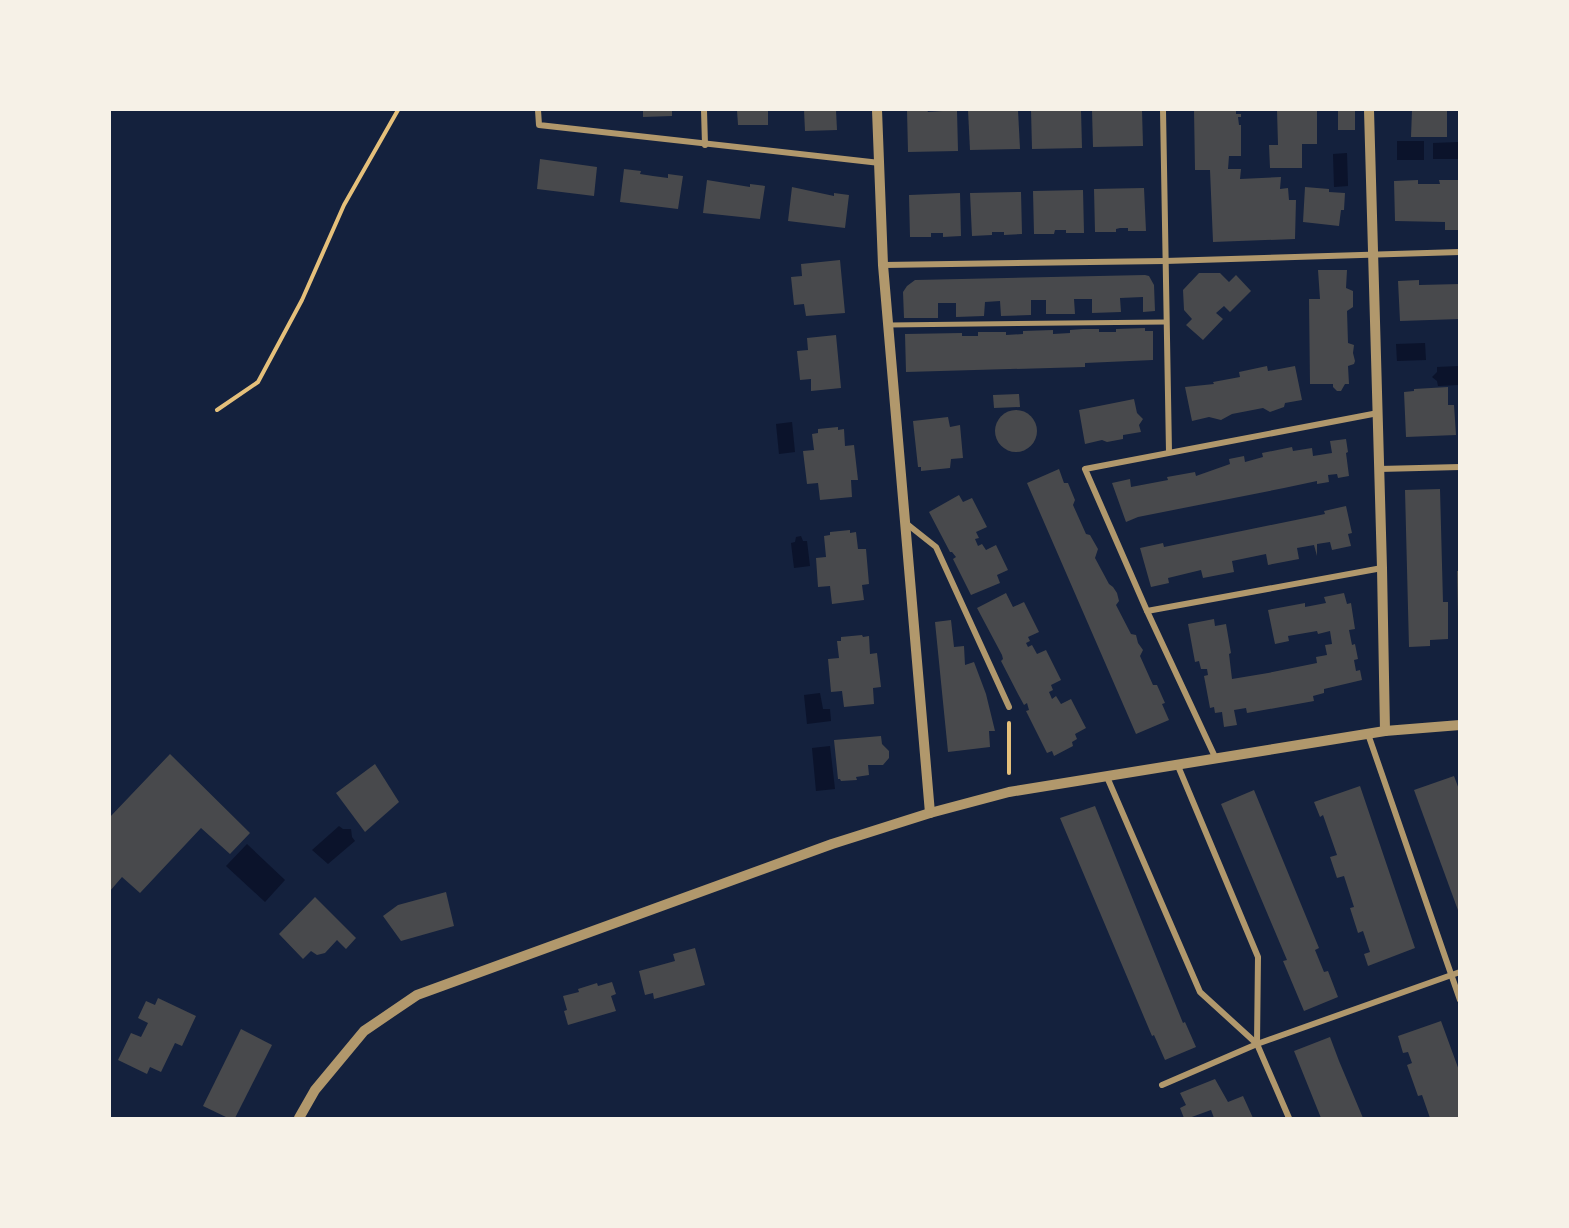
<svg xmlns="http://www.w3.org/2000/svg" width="1569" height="1228" font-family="Spectral,serif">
<rect width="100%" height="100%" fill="#14213d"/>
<!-- water -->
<g fill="#0b132b">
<rect x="1397" y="141" width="27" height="19"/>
<polygon points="1459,142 1459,159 1433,159 1433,143"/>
<polygon points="1347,153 1348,186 1334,187 1333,154"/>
<polygon points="1425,343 1426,360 1397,361 1396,344"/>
<polygon points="1459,366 1459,385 1438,386 1437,381 1432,377 1437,372 1437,367"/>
<polygon points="792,422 795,452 779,454 776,424"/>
<polygon points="801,536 803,541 807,541 810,566 794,568 791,543 795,542 796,537"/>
<polygon points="820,693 823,709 830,709 831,721 807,724 804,695"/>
<polygon points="830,746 835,789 816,791 812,748"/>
<polygon points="339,826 343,829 351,829 352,837 355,841 328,864 312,850"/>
<polygon points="247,844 285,880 265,902 226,866"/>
</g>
<!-- building -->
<g fill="#48494c">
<polygon points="643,110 672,110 672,116 643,117"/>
<polygon points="737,110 768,110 768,125 738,125"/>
<polygon points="804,110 836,110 837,130 805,131"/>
<polygon points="907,110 927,110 928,112 957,110 958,151 908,152"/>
<polygon points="968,110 1018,110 1020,149 970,150"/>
<polygon points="1031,110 1081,110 1082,148 1032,149"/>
<polygon points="1092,110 1142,110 1143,146 1093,147"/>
<polygon points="1194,110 1236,110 1236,114 1241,114 1241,117 1238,117 1239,125 1241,125 1241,156 1229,156 1228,169 1241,169 1240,179 1281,177 1280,189 1288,188 1289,200 1296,200 1295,239 1213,242 1210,170 1195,170"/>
<polygon points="1277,110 1317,110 1317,144 1302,144 1302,168 1270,168 1269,145 1278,145"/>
<rect x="1338" y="110" width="17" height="20"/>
<polygon points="1412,110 1447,110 1447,137 1411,137"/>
<polygon points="540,159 597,167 594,196 537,189"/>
<polygon points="624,169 641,171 640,174 653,176 668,178 668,174 683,176 678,209 620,202"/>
<polygon points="707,180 750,187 750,184 765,186 760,219 703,213"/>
<polygon points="1418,180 1418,184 1440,184 1439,180 1460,180 1460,230 1445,230 1445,222 1395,221 1394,181"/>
<polygon points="792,187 834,196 834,193 849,195 845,228 788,221"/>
<polygon points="1305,187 1329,189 1329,192 1345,193 1344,210 1341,210 1339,226 1303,222"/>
<polygon points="1144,188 1146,231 1128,231 1128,228 1120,228 1116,229 1116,232 1095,232 1094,189"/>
<polygon points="1083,190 1084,233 1066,233 1066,230 1055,230 1054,234 1034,234 1033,191"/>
<polygon points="1021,192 1022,234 1004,235 1004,232 992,232 992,235 972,236 970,193"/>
<polygon points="960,193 961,236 943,237 943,233 931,233 931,237 910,237 909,195"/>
<polygon points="840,260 845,313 806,316 804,304 794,305 791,277 802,276 801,264"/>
<polygon points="1318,270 1347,270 1346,288 1353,291 1353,307 1347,311 1348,343 1354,345 1353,353 1355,361 1354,364 1348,366 1349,384 1345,384 1341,391 1337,391 1333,387 1333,384 1310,384 1309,299 1320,299"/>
<polygon points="1199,273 1220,273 1229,282 1236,275 1251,291 1230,312 1224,306 1216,313 1223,319 1203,340 1186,325 1192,319 1184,310 1183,290"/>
<polygon points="1145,275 1149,276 1154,285 1155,311 1143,312 1143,297 1120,298 1121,312 1092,313 1092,299 1074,299 1075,314 1046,314 1046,300 1031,300 1031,315 1001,316 1000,301 985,302 984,316 956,317 956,303 938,303 938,318 904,318 903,292 907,286 915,280"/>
<polygon points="1419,280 1419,285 1460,284 1460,319 1400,321 1398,281"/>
<polygon points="1145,328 1145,331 1153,331 1153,360 1085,363 1085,367 906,372 905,334 962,333 962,336 978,336 978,332 1006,332 1006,335 1023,334 1023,331 1053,330 1053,334 1070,333 1070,330 1083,329 1099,329 1099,332 1116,332 1116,329"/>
<polygon points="836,335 841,388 811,391 811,379 800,380 797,351 808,350 807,338"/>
<polygon points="1267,366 1268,371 1295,366 1302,400 1285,403 1284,407 1270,412 1263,408 1232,414 1221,420 1209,417 1192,421 1185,387 1214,384 1213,382 1240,377 1239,372"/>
<polygon points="1448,387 1448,405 1454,405 1456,435 1406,437 1404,392 1414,391 1414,389"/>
<polygon points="1019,394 1020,407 994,408 993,395"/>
<polygon points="1134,399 1137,413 1143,419 1139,425 1141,432 1123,435 1123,439 1107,442 1102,440 1085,444 1079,410"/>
<circle cx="1016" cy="431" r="21"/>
<polygon points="948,417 950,427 960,425 963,458 951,459 950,468 921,471 921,467 918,467 913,421"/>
<polygon points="838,427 838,430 844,429 845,446 854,445 858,480 851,480 852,497 820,500 818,483 807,484 803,451 814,450 812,434 818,433 818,429"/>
<polygon points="1346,439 1348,452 1346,453 1349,476 1338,478 1337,474 1328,475 1329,482 1317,484 1317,481 1284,488 1138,517 1126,522 1112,483 1130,479 1131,487 1168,480 1167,477 1195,472 1196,476 1230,464 1229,459 1244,456 1245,462 1263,457 1262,453 1292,447 1293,451 1312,448 1313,456 1332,453 1330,441"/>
<polygon points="1059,469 1064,483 1068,483 1075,500 1073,505 1086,534 1090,535 1098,549 1095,558 1109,584 1113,587 1117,593 1119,601 1116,605 1131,634 1136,635 1138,643 1143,650 1140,656 1153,685 1157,685 1165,703 1162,704 1169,720 1136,734 1027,483"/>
<polygon points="1440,489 1443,602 1448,602 1448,639 1430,640 1430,646 1409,647 1405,490"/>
<polygon points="959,495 963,502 972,498 987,527 976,532 979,538 975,539 978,546 982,544 986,550 996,545 1008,570 997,575 1000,583 971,595 953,559 956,557 952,552 950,552 929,512"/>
<polygon points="1346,506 1352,533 1348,534 1351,546 1332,550 1330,542 1317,544 1317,556 1314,545 1297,548 1299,559 1268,565 1266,554 1232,561 1234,572 1203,578 1201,570 1168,578 1169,583 1151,587 1140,548 1163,543 1164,547 1325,514 1324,511"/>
<polygon points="850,530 850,533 856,532 858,549 866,549 869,584 862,585 864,600 832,604 830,586 818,587 816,558 826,557 824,536 830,535 830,532"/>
<polygon points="1457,571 1460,571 1460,615 1458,615"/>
<polygon points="1006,593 1013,607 1024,602 1039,632 1028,637 1030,641 1026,643 1028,647 1032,645 1037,654 1046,650 1061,680 1051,685 1053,690 1049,692 1052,699 1056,696 1061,704 1071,699 1086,728 1075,734 1077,739 1072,742 1073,746 1054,756 1052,751 1047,753 1026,711 1029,710 1027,703 1024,705 1018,694 1001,661 1003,659 1002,655 977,608"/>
<polygon points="1344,593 1347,604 1351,603 1355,629 1349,630 1352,645 1355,644 1358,659 1354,660 1356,671 1360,670 1362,680 1324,689 1324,693 1313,696 1314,701 1247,713 1246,708 1234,710 1237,725 1224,727 1222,712 1215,713 1214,707 1210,708 1204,676 1208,675 1207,669 1201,669 1199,661 1195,662 1188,624 1214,619 1215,626 1226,624 1231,653 1229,654 1232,679 1268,673 1317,663 1316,657 1327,655 1325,645 1332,644 1330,631 1318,634 1317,631 1288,636 1289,641 1275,644 1268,610 1305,603 1305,607 1326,603 1324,597"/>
<polygon points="951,620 954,647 964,646 965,665 974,662 986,694 995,731 989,731 990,747 948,752 935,622"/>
<polygon points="862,635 863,637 869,636 870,654 877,653 881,687 873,688 874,704 844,707 842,691 831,692 828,659 839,658 837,641 841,641 841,637"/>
<polygon points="881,736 882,744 889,751 889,758 883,765 868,765 869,775 856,777 857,780 841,781 840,779 838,779 834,740"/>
<polygon points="170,754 250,833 230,854 201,828 140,893 122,877 110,891 110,817"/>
<polygon points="375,764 399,802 365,832 336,793"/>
<polygon points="1454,776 1460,792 1459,913 1414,790"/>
<polygon points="1360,786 1415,948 1368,966 1364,954 1370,952 1363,931 1358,933 1350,908 1354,907 1344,876 1337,878 1330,857 1337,855 1323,815 1320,817 1314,802"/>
<polygon points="1254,790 1319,948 1315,950 1324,972 1328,971 1338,997 1304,1011 1283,961 1287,960 1221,804"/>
<polygon points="1095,806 1183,1023 1185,1022 1196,1047 1165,1060 1154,1035 1152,1036 1060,818"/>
<polygon points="446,892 454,926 401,941 383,916 398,905"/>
<polygon points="315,897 356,938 346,949 337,940 325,953 317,955 311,951 303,959 279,934"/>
<polygon points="695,948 705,985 654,999 653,993 645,995 639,971 675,961 673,954"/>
<polygon points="612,982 616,994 611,996 616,1011 568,1025 564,1011 567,1010 563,996 579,992 578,989 597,983 598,986"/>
<polygon points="158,998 196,1016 182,1046 175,1043 161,1072 150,1067 147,1074 118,1060 131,1033 141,1037 148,1023 138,1018 146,1001 155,1005"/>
<polygon points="1441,1021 1460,1073 1460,1118 1430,1118 1422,1095 1418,1096 1407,1065 1412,1063 1408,1052 1403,1053 1398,1036"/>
<polygon points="241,1029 272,1045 235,1118 228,1118 203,1106"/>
<polygon points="1330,1037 1339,1061 1363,1118 1321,1118 1294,1051"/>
<polygon points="1215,1079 1228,1102 1243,1096 1253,1118 1214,1118 1211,1110 1189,1118 1184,1118 1180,1108 1186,1105 1180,1093"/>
</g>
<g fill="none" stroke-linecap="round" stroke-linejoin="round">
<!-- path -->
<g stroke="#e5c07b" stroke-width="4">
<polyline points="217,410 258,382 302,300 344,205 398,110"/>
<polyline points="1009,723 1009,773"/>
</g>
<!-- pedestrian -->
<polyline stroke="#b1986c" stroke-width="5" points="889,325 1166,322"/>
<!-- minor -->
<g stroke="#b1986c" stroke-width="6">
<polyline points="538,110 539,125 880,163"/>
<polyline points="704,110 705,145"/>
<polyline points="1163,110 1169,452"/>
<polyline points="883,265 1165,261 1460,252"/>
<polyline points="1379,469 1460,467"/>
<polyline points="907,524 936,547 1009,707"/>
<polyline points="1147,611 1382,568"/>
<polyline points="1368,734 1460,1000"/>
<polyline points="1216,759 1147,611 1085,469 1378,413"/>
<polyline points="1178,766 1258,957 1257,1044 1289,1118"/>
<polyline points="1107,777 1200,992 1257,1044"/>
<polyline points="1162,1085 1257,1044 1460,972"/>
</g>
<!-- tertiary -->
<g stroke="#b1986c" stroke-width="10">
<polyline points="877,110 883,265 930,813"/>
<polyline points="1369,110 1382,568 1385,731"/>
<polyline points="299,1118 315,1090 364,1031 417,995 832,844 930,813 1009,792 1385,731 1460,725"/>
</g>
</g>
<!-- border -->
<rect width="1569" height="1228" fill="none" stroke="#f6f1e7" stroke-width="222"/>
</svg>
